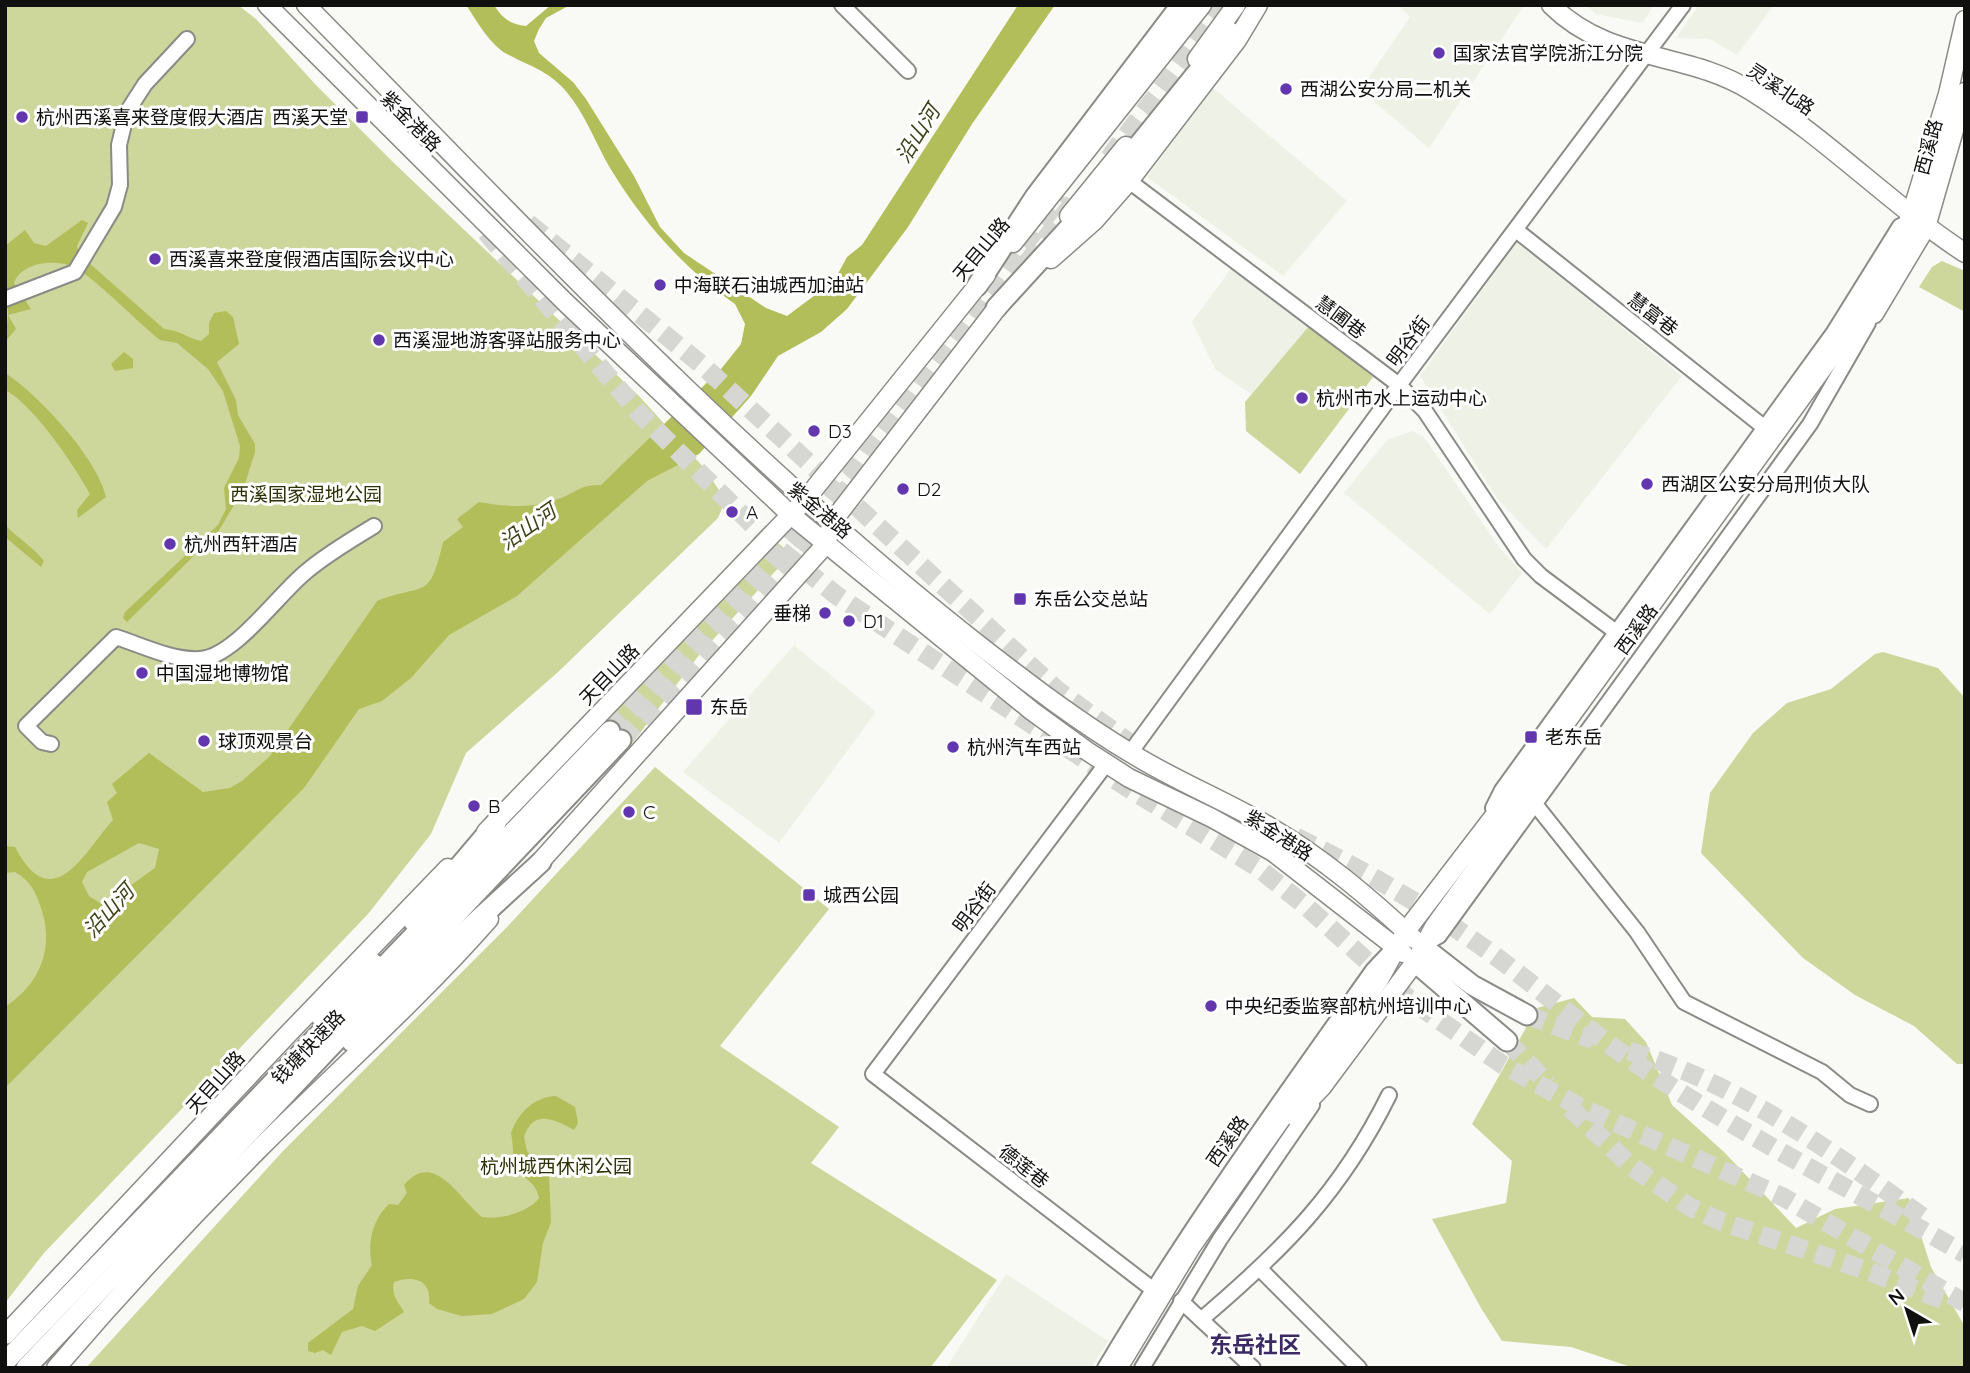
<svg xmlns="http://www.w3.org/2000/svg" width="1970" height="1373" font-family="Quicksand,'Noto Sans SC',sans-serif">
<rect width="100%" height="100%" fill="#f9faf5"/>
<!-- built -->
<g fill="#eef1e5">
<polygon points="1398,5 1524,5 1429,148 1360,90 1410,17"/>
<polygon points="1585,5 1654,5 1642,23 1596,14"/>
<polygon points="1699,5 1774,5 1737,55 1710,39 1676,38"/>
<polygon points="1213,88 1347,201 1283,276 1147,177"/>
<polygon points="1517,242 1682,376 1546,549 1498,500 1420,376"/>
<polygon points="1232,267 1309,326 1251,394 1215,369 1192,322"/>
<polygon points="1412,431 1424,437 1499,547 1522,573 1490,614 1344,493 1387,440"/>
<polygon points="794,645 876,712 779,843 683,772"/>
<polygon points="1006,1274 1108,1341 1091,1368 946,1368"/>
</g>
<!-- green -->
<g fill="#cdd69b">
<polygon points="5,5 238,5 256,19 315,84 395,164 640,397 705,469 719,490 723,506 718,518 558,672 466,753 431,834 368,914 44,1253 5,1303"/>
<polygon points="1942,261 1965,271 1965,312 1919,287 1932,267"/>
<polygon points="1309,326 1373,377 1300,474 1246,431 1245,402"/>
<polygon points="778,543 791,554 699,655 630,746 602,721"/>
<polygon points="1883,652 1938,668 1965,698 1965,1064 1957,1064 1914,1026 1855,995 1803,958 1701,853 1710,793 1753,733 1787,703 1831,689 1875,654"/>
<polygon points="655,767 829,909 720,1046 839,1127 811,1163 997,1280 930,1368 86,1368 283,1151 507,927"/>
<polygon points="1574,998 1592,1017 1625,1019 1646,1042 1672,1105 1724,1152 1796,1228 1835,1209 1909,1198 1931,1267 1965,1327 1965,1368 1634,1368 1571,1347 1502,1341 1481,1308 1432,1219 1506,1203 1512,1161 1472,1124 1537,1008"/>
</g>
<!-- water -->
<g fill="#b2be59" fill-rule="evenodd">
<path d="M466,5H494C503,19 510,24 526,26L551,5H570L546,18L539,29L534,41L539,53L573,82L586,99L634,176L660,227L684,253L766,308L787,316L834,281L847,257L862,245L1018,5H1055L972,124L908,227L847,309L821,332L778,356L751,396L699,454L647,481L517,596L449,635L411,678L382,701L359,709L304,788L5,1088V1007C42,983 55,945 40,905C35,890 29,880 15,872L5,873V846L15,847C53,920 86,849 113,820L107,802L117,793L112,784L149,753L203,792L230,788L242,781L270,756L377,601C426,582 429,602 443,542L463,527L457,519L479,502C505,507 535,509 561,498C579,491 579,485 601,485L721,369L741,344L745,324L735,304C683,268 643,222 610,168C595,142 585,113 565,90C547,70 529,66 507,54C490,45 477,21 466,5ZM139,843L159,849L155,868L103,905L89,896L82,882L87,872Z"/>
<path d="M82,220L88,223L77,246L79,254L164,329C180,330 187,338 201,341L209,334V323L214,313L226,311L233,317L239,344L217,362L236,400L238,415L255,444V452L243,490L218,532L127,622L123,618L125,612L218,525L226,509L224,488L239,458L240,446L223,391L208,369L177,343L160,340C138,323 92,274 71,266C52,259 21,263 14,283L31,309L8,315L16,329L5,342L8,315L5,246L25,230L34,243L46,246Z"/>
<polygon points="124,352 133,359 133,368 115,371 111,364"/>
<path d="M5,373C38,394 98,459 106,497L78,518L77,510L90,494C75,466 33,404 5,390Z"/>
<path d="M5,525C18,538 33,547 44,561L41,567L5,537Z"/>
<path d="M556,1096L575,1107L578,1123L574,1130C554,1119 533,1109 524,1137L527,1151L549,1176L551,1222L543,1243L537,1282L524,1299L492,1314L476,1315L462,1316L437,1309L429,1303C432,1280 413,1275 394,1282C391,1296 398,1301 404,1312L375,1331L362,1326L342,1332L331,1355L323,1350L315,1353L308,1351V1343L353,1309L358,1286L372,1265C367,1244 372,1220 389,1204L398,1205L407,1193L404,1185C434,1149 459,1199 482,1217C500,1220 529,1212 539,1198C536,1181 523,1180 516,1166C513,1161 513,1141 511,1133C518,1113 534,1097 556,1096Z"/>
</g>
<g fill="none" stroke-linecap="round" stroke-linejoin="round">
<!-- highway-tunnel -->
<g stroke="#d6d7d2" stroke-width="19" stroke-dasharray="19 10" stroke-linecap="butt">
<polyline points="1109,158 1225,5"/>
<polyline points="528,223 702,365 1057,690 1138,749"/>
<polyline points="486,232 640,414 770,542 836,595 1128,788 1257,867 1307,907 1408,998 1503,1065 1580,1107 1783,1197 1965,1303"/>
<polyline points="1027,263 1077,198"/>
<polyline points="610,731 765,570 856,464 1062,195"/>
<polyline points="621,740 782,572 839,505"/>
<path d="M1296,837C1358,867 1417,901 1474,941C1532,981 1584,1029 1643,1068C1747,1138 1857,1192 1965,1254"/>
<polyline points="1527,1015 1594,1040"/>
<polyline points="1507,1041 1548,1084"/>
<path d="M1629,1051C1740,1084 1834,1153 1927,1220"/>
<polyline points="1570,1108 1631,1166 1690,1207 1720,1221 1868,1271 1943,1300"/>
</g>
<!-- minor casing -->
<g stroke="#8a8b87" stroke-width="18">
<g id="minor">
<polyline points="842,5 908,71"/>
<polyline points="1129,181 1399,385 1425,411 1524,559 1541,576 1616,632"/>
<polyline points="1516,230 1765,428"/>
<polyline points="5,299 75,272 114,207 120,185 119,145 127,112 145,84 187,39"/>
<path d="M51,744L42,742L26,726L116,637C141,645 173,661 200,659C235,657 279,593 307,571C327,554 351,540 374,526"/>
<polyline points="1130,753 1399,385 1683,5"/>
<polyline points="1106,764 873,1074 1151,1288"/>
<polyline points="1535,804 1637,932 1684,1002 1822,1072 1850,1095 1870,1104"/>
<polyline points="1493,808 1502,790 1834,332 1900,226"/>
<polyline points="1423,945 1439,936 1810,424 1868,323"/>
<polyline points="1260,1269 1359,1368"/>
<polyline points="1181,1301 1253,1368"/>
<path d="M1203,1318C1284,1249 1341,1192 1389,1095"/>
<path d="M1105,1368C1187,1230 1280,1101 1373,970L1389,953"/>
<polyline points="1142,1368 1220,1239 1312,1105"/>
</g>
</g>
<!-- major casing -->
<g stroke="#8a8b87" stroke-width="21">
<g id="major">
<polyline points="267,5 566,303 791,515 1032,711 1087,751 1129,778 1212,818 1273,852 1403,953"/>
<path d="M306,5C523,225 735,454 979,645C1029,684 1080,723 1134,755C1178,782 1226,801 1270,827C1323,858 1369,897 1414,939"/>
<path d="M1551,5C1609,63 1688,51 1751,91C1827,138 1890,204 1965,253"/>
<polyline points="1197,59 1236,5"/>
<polyline points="1069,216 1126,146"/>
<polyline points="1013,243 1202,5"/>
<polyline points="1051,259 1094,221 1129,181 1237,40 1258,5"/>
<polyline points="1874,314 1926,227 1965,92"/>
<polyline points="486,832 806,499 986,275"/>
<polyline points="531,872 826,544 832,522 1004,299"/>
<polyline points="1294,1116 1322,1087 1415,962 1434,927 1568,741"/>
<polyline points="5,1335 288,1034 448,868"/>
<path d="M56,1368C121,1292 189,1219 259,1149C336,1072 417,1001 489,919"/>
<polyline points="1118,1368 1191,1247 1379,980 1406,931 1567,721 1849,332 1892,258 1911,215 1948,94 1965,20"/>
</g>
</g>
<!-- highway casing -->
<g stroke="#8a8b87" stroke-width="23">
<g id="highway">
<polyline points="977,286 1035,197 1181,5"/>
<polyline points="996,308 1091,204 1230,32"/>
<polyline points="413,921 496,823"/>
<polyline points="1422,946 1472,985 1527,1015"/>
<polyline points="1415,962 1507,1041"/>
<polyline points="321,1017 373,963"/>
<polyline points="352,1042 446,949 541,862"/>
<polyline points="5,1362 610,731"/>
<polyline points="26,1368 621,740"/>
</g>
</g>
<!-- minor -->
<use href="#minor" stroke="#fff" stroke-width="14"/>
<!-- major -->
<use href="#major" stroke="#fff" stroke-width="18"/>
<!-- highway -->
<use href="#highway" stroke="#fff" stroke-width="19"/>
</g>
<!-- markers -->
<g fill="#6236ae" stroke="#fff" stroke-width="2.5">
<circle cx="1439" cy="53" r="7"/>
<circle cx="1286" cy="89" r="7"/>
<circle cx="22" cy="117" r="7"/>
<rect x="355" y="110" width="14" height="14" rx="3.5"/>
<circle cx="155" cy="259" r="7"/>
<circle cx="660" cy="285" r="7"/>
<circle cx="379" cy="340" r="7"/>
<circle cx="1302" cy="398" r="7"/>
<circle cx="814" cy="431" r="7"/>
<circle cx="1647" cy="484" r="7"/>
<circle cx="903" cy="489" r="7"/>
<circle cx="732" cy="512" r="7"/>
<circle cx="170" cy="544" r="7"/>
<rect x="1013" y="592" width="14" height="14" rx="3.5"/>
<circle cx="825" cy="613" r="7"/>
<circle cx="849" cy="621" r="7"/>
<circle cx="142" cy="673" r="7"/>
<rect x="685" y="698" width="18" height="18" rx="3.5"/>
<rect x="1524" y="730" width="14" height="14" rx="3.5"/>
<circle cx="204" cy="741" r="7"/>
<circle cx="953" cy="747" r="7"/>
<circle cx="474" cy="806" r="7"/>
<circle cx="629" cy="812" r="7"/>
<rect x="802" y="888" width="14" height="14" rx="3.5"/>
<circle cx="1211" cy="1006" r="7"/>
</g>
<g text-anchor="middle" stroke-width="6" stroke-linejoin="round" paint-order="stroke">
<!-- poi labels -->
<g font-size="19" fill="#10100f" stroke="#fff" text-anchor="start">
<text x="1453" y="60">国家法官学院浙江分院</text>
<text x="1300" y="96">西湖公安分局二机关</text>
<text x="36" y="124">杭州西溪喜来登度假大酒店</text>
<text x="348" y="124" text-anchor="end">西溪天堂</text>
<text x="169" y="266">西溪喜来登度假酒店国际会议中心</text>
<text x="674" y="292">中海联石油城西加油站</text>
<text x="393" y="347">西溪湿地游客驿站服务中心</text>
<text x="1316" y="405">杭州市水上运动中心</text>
<text x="828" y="438">D3</text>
<text x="1661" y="491">西湖区公安分局刑侦大队</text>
<text x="917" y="496">D2</text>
<text x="746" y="519">A</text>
<text x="184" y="551">杭州西轩酒店</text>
<text x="1034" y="606">东岳公交总站</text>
<text x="811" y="620" text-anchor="end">垂梯</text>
<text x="863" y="628">D1</text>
<text x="156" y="680">中国湿地博物馆</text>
<text x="710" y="714">东岳</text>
<text x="1545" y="744">老东岳</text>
<text x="218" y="748">球顶观景台</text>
<text x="967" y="754">杭州汽车西站</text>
<text x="488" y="813">B</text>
<text x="643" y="819">C</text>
<text x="823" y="902">城西公园</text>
<text x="1225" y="1013">中央纪委监察部杭州培训中心</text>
</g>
<!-- street labels -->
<g font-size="19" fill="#10100f" stroke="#fff">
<text transform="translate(1781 89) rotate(34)" y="7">灵溪北路</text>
<text transform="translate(411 121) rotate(45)" y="7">紫金港路</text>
<text transform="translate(1928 147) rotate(-75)" y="7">西溪路</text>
<text transform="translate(981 249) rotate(-50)" y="7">天目山路</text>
<text transform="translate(1653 314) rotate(38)" y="7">慧富巷</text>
<text transform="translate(1341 317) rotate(37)" y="7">慧圃巷</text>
<text transform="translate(1408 341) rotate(-53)" y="7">明谷街</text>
<text transform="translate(820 510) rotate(40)" y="7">紫金港路</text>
<text transform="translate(1636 629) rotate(-54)" y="7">西溪路</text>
<text transform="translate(609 674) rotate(-46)" y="7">天目山路</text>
<text transform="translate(1279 835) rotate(33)" y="7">紫金港路</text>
<text transform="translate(974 907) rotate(-53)" y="7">明谷街</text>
<text transform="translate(308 1047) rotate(-46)" y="7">钱塘快速路</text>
<text transform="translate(215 1082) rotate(-48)" y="7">天目山路</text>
<text transform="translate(1227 1141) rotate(-55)" y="7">西溪路</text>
<text transform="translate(1024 1166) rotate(38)" y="7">德莲巷</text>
</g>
<!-- park labels -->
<g font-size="19" fill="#2d3105" stroke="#fff">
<text x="306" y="501">西溪国家湿地公园</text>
<text x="556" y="1173">杭州城西休闲公园</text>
</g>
<!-- water labels -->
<g font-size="21" font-style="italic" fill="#3d4117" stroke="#fff">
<text transform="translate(918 134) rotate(-58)" y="7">沿山河</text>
<text transform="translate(528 527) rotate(-35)" y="7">沿山河</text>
<text transform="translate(109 911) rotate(-48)" y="7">沿山河</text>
</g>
<!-- quarter labels -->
<g font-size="23" font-weight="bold" fill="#3c2a65" stroke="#fff">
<text x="1255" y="1353">东岳社区</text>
</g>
</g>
<!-- border -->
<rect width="1970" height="1373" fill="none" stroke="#10100f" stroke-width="14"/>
<!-- north arrow -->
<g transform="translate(1907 1310) rotate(321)" stroke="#ffffff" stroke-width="5" paint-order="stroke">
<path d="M0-5L12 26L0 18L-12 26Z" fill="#10100f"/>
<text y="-10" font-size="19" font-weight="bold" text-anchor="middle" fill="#10100f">N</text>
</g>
</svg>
